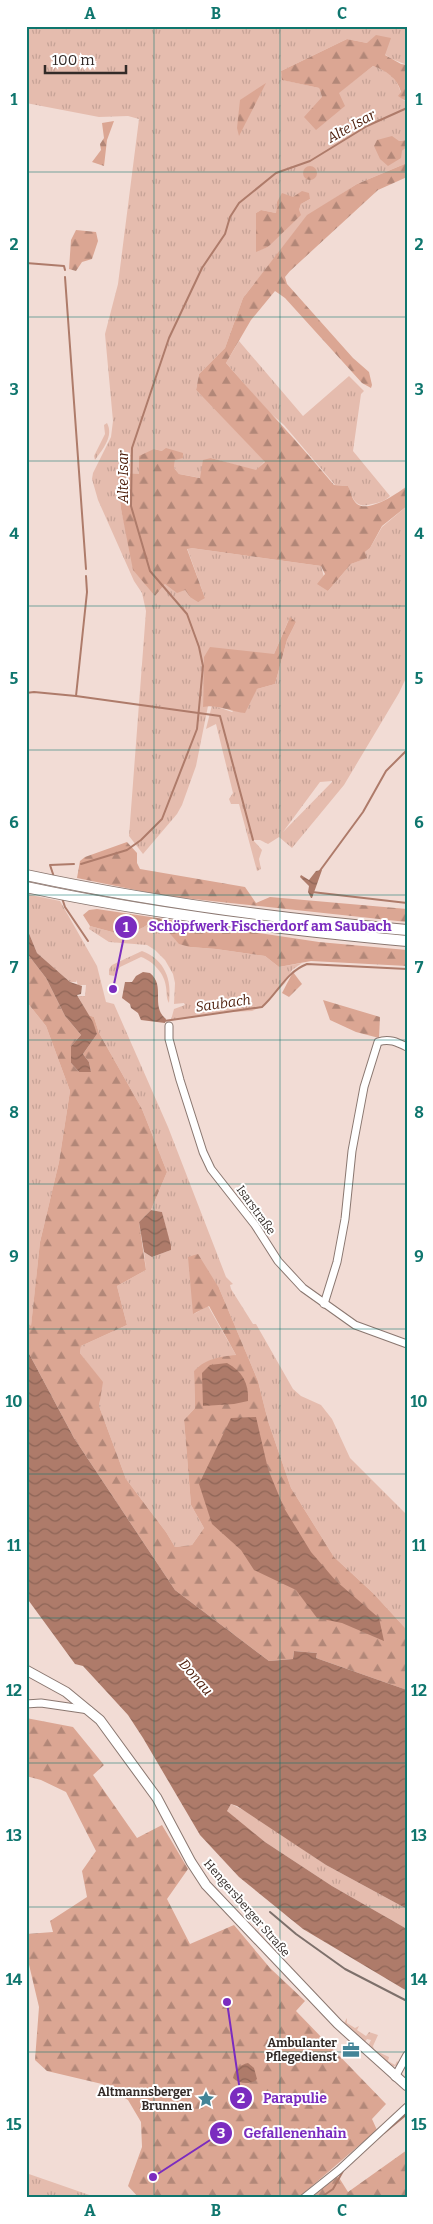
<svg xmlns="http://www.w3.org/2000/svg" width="433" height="2224" font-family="Bitter,serif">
<defs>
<pattern id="grass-tufts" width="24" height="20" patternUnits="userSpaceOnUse" patternTransform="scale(1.25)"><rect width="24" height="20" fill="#e5bcae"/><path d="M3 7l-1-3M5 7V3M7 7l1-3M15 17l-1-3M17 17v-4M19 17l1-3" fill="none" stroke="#c5a296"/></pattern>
<pattern id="forest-firs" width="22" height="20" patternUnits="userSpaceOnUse" patternTransform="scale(1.25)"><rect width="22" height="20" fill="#dba693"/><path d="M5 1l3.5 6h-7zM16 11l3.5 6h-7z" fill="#b28778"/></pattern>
<pattern id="water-waves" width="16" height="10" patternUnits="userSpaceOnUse" patternTransform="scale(1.25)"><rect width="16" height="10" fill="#ae7b6a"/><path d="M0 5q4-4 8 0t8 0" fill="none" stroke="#8e6557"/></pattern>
</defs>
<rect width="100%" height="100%" fill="#f2dcd5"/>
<!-- grass -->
<g fill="url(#grass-tufts)" fill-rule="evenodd">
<path d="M26,26H407V65L392,59L367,43L347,39L281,71L283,80L319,88L322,97L338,93L373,66C393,73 398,80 403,100L407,102V140L399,141L402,151L407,147V163L357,184L307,216L243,298L225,348L199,374L196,390L265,461L256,471L211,458L201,478L179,474L174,468L175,459L162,451L154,449L139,475L117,474L121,509L126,531L155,596L165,584L185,590L190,597L205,598L187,548H191L321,566L328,591L351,564L366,558L365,552L370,548L382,527L407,506V676L399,693L344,785L292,848L279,837L268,844L260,840H253L262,850L259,859L261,869L257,871L239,804H231L229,799L233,793L216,724L206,729L212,705L232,712L257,689L275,684L287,640L296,622L289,619L274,654L204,683L203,706H208L196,766L182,805L177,814L143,854L129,836L146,611L142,593L134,581L98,500L92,479L93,473L111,437L113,421L105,334L118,284L139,119L128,116L99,117L26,103ZM293,197L310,199L301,204L299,210L268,247L256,251V213L261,210L276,213L277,202ZM332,781V782L283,832L320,782Z"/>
<path d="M239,341L303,416L349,376L364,391L361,394L353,451L390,496C385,501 379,503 372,504C356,509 353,500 348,486L335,485L284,425L269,412L226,363Z"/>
<path d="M107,423C114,436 103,449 95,460L94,456L105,434L104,425Z"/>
<polygon points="26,894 60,901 97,966 106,1002 114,1004 168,1127 226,1277 233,1284 230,1285 231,1289 253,1324 256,1324 293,1389 301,1396 321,1405 332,1419 350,1458 407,1515 407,1630 373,1593 334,1557 291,1488 268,1421 258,1381 219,1288 194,1314 208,1306 236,1355 194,1371 195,1408 184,1420 191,1505 204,1528 192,1545 175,1547 166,1532 126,1479 99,1406 102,1382 80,1353 81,1346 127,1325 117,1286 146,1270 144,1252 152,1257 171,1250 162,1212 151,1210 167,1172 142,1109 99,1033 94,1017 88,1015 78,996 85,996 86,985 78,985 76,980 76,982 70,982 37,953 26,926"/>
<polygon points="149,924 165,926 190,947 216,949 265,956 279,967 302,963 292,970 285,983 263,1006 252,1011 214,1013 171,1020 174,1009 185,1005 184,1003 174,1004 175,983 173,974 165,960 155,950 147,945 109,942 89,929 90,926 127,936"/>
<path d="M142,951C165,960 172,979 169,1003C166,998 167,993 166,987C165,974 153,961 141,957L120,967L114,976L109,975V969L112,965Z"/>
<polygon points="26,1001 46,1026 70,1091 59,1162 40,1242 31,1327 26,1322"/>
<polygon points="231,1804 253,1815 326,1865 407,1909 407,1929 332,1886 265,1842 231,1816 227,1811"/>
<polygon points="347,2018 347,2023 355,2028 359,2026 357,2030 366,2036 369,2032 378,2035 373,2046 374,2050 389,2057 388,2061 395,2065 397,2061 400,2064 392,2067 389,2065 368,2046 371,2040 367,2039 364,2043 344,2023"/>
<polygon points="26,2173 98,2198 26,2198"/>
</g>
<!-- forest -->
<g fill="url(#forest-firs)">
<path d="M376,35L391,38L385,55L401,64L407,65V102L398,96L401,92C397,78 387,71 373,66L339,93L345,106L316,130L304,117L322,97L319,88L282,80L281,71L347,39L367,43Z"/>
<polygon points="266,83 239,136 237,128 240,100"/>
<polygon points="114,121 107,140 104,166 92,162 101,150 100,144 104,138 102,123"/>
<polygon points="392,136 399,141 407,140 407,147 402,151 401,158 388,166 380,159 374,146 377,140"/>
<path d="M407,163V177L378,190L290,271L285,277L287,284L353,358L369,372L372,385L371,388L362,383L285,298L275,291L251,320L226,363C262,404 299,443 334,485L348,486C351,492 352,500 357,504C368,513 397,494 407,486V506L382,526L370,548L365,552L367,558L351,564L328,591L317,584L325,574L321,566L191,548L187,549L205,598L198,602L190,597L185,590L177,593L165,584L155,596L133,570L121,509L117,473L139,474V456L154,449L162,451L166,448L183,453V458L175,460L174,468L179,474L200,478L203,460L211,458L256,470L265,462L196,390L199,374L225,348L243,298L307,215L357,184Z"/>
<circle cx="310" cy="173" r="7"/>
<polygon points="302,191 309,193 310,199 301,204 299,210 301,215 268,247 256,252 256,213 261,210 276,213 277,202 282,193 293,197"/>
<polygon points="76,230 96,232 98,241 92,259 82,262 76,271 69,269 71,240"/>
<path d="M290,617L296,622L287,640L275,684L257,689L245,713C231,712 217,704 203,707L204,657L210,647L274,654Z"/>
<polygon points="127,842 137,853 137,863 140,869 245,887 256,903 270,897 407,909 407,922 165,896 77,878 80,861 85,857"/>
<polygon points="97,909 319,942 407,950 407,966 311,961 279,967 265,956 216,949 190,947 179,944 165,928 149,924 127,936 90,926 83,915 89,910"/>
<path d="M26,952L46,978L65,1016L81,1035L71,1046V1063L79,1072H91L89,1062L83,1054L97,1034L88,1015L94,1017L99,1033L142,1109L167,1172L151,1210L139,1222L146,1270L117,1286L127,1325L81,1346L80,1353L103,1382L99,1406L126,1479L166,1532L175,1547L192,1545L204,1528L191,1505L184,1420L195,1408L194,1371C207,1358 219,1357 236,1355L209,1306L193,1314L188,1257L198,1254L219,1288L258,1381L268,1421L291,1488L334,1557L373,1593L407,1630V1690L316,1658L317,1653L294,1651L293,1659L269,1661L175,1590L74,1438L26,1348V1322L31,1326L40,1242L59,1162L70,1091L46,1026L26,1001Z"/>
<polygon points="293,972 302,984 289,997 282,993"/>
<polygon points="323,1000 380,1017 379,1038 356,1032 330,1020"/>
<polygon points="26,1718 73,1727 104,1765 93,1775 137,1838 162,1825 188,1869 167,1899 190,1944 234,1925 270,1968 305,2001 296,2011 386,2104 372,2119 377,2130 298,2198 139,2198 128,2186 142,2147 141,2122 128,2100 102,2084 47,2071 35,2060 39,2007 26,1952 26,1932 27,1934 53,1932 50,1921 87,1897 82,1871 96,1851 66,1792 41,1780 26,1776"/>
<polygon points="407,2150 407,2198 311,2198 338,2176 348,2192"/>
</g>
<!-- water -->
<g fill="url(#water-waves)">
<polygon points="322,870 312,898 311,898 308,892 309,886 300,877 301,875 309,880 316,871"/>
<polygon points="26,926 37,953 70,982 82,986 81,994 77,995 93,1022 97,1034 83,1054 89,1062 91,1072 79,1072 71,1063 71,1046 81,1035 65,1016 46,978 26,952"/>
<path d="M143,972L150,973C166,986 150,1006 166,1019L165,1023L141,1020L138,1013L131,1008L130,1004L122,998L125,982H132L136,976Z"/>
<polygon points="151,1210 162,1212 171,1246 171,1250 152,1257 144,1252 139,1222"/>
<polygon points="26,1348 74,1438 175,1590 269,1661 293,1659 294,1651 317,1653 316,1658 407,1690 407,1909 326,1865 237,1806 231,1804 227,1811 265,1842 332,1886 407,1929 407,1991 303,1929 239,1877 200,1835 143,1738 128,1715 83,1666 75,1664 26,1597"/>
<path d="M227,1363C242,1371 249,1383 248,1401L234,1404L203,1406L202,1373L210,1365Z"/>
<polygon points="256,1417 268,1469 284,1508 311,1552 336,1581 379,1618 384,1641 342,1623 317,1618 296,1590 254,1570 241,1550 212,1524 199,1484 231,1418"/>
<path d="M248,2063L254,2068L257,2079C251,2085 239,2084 233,2078C235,2069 240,2065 248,2063Z"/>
</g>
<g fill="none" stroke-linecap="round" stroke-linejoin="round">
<!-- stream -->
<g stroke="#ae7b6a" stroke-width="2">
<polyline points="26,263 64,266 65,270"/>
<polyline points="65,277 86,569"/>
<polyline points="26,693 34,692 76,696 220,716 253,840"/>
<polyline points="76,696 87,592 86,576"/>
<polyline points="81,864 127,850 141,840 162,819 197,729 203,666 199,647 187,614 150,571 131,506 132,448 169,338 202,268 225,234 230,217 239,203 276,173 310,161 367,126 407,108"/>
<polyline points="319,872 363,812 386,771 407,750"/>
<polyline points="54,877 50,865 74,864"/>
<polyline points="312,892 407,903"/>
<polyline points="62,898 65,907 88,941"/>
<path d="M164,1021L262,1007C278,993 286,972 307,964L407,969"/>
<polyline points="384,2133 407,2114"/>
<polyline points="320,2198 333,2189 343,2171"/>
</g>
<!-- minor casing -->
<g stroke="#8a7770" stroke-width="9">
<g id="minor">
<polyline points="169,1026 169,1039 180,1080 203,1152 211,1169 255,1225 278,1261 303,1288 355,1325 407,1344"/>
<path d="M324,1304L337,1262L345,1219L352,1151L364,1087L378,1042C389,1038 397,1042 407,1047"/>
<polyline points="26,1704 41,1703 89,1710"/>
<polyline points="395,2077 407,2055"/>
<polyline points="304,2198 339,2170 407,2107"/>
</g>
</g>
<!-- major casing -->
<g stroke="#8a7770" stroke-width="11">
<polyline id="major" points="26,1670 66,1692 100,1720 157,1798 191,1862 206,1885 338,2024 407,2086"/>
</g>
<!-- highway casing -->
<g stroke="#8a7770" stroke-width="12">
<g id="highway">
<path d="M26,875C152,902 279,919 407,930"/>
<path d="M26,887C152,914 279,929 407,941"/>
</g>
</g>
<!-- minor -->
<use href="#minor" stroke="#fff" stroke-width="7"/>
<!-- major -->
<use href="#major" stroke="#fff" stroke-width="9"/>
<!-- highway -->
<use href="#highway" stroke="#fff" stroke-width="10"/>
<!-- rail -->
<polyline stroke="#7d706b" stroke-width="2" points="270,1912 296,1934 345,1969 407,2001"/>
</g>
<!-- grid -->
<path fill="none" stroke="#0f766e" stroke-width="1" stroke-opacity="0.55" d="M154,26V2198M280,26V2198M26,172H407M26,317H407M26,461H407M26,606H407M26,750H407M26,895H407M26,1040H407M26,1184H407M26,1329H407M26,1474H407M26,1618H407M26,1763H407M26,1907H407M26,2052H407"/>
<!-- icons -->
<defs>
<g id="office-bare" transform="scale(1.35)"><path d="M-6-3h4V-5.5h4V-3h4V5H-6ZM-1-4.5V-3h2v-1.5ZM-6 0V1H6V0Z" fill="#438497" stroke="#fff" stroke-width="2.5" paint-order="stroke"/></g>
<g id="sight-bare" transform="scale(1.35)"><path d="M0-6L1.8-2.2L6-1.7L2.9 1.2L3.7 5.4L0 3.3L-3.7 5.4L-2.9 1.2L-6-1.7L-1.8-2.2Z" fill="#438497" stroke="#fff" stroke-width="2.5" paint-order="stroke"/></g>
</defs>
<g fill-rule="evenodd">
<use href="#office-bare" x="351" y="2050"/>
<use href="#sight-bare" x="206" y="2099"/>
</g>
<g text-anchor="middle" stroke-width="4" stroke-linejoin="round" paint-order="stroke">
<!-- street labels -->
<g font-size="12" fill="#332b28" stroke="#fff">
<text transform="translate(256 1210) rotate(54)" y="4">Isarstraße</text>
<text transform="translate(247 1908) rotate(49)" y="4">Hengersberger Straße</text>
</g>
<!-- poi labels -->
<g font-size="12" font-weight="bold" fill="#332b28" stroke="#fff" text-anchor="end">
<text x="337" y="2047">Ambulanter<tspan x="337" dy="14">Pflegedienst</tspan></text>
<text x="192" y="2096">Altmannsberger<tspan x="192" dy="14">Brunnen</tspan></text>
</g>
<!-- water labels -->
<g font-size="14" font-style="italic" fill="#4b1b08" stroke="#fff">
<text transform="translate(351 126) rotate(-29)" y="5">Alte Isar</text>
<text transform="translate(123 477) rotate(-90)" y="5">Alte Isar</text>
<text transform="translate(223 1003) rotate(-8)" y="5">Saubach</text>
<text transform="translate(196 1677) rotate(49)" y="5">Donau</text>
</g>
</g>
<!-- callouts -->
<path fill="none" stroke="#7b2cbf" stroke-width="2" d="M113 989L126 927M227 2002L241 2098M153 2177L221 2133"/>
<g fill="#7b2cbf" stroke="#fff" stroke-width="2">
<circle cx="113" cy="989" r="5"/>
<circle cx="227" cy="2002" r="5"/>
<circle cx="153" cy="2177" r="5"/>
<circle cx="126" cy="927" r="12"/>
<circle cx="241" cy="2098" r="12"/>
<circle cx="221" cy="2133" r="12"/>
</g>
<g font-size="15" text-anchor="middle" font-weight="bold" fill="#fff">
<text x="126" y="932">1</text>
<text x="241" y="2103">2</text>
<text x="221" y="2138">3</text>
</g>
<g font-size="14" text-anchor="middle" font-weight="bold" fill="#7b2cbf" stroke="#fff" stroke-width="4" stroke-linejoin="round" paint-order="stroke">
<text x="270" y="931">Schöpfwerk Fischerdorf am Saubach</text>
<text x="295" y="2103">Parapulie</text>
<text x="295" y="2138">Gefallenenhain</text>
</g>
<!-- border -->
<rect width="433" height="2224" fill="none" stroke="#ffffff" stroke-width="55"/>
<!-- scale -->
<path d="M45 65v8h81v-8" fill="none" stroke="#332b28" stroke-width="2.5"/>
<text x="52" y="65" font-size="15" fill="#332b28" stroke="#ffffff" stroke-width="4" paint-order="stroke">100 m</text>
<rect x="28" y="28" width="378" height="2168" fill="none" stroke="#0f766e" stroke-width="2"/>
<g font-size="16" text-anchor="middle" font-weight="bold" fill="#0f766e">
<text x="90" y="19">A</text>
<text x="216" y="19">B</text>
<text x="342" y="19">C</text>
<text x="14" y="105">1</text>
<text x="419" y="105">1</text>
<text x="14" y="250">2</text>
<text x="419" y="250">2</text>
<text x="14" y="395">3</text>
<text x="419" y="395">3</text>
<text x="14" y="539">4</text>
<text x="419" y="539">4</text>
<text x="14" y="684">5</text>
<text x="419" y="684">5</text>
<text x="14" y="828">6</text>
<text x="419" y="828">6</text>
<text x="14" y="973">7</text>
<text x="419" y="973">7</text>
<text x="14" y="1118">8</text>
<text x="419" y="1118">8</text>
<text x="14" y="1262">9</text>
<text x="419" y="1262">9</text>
<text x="14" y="1407">10</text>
<text x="419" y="1407">10</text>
<text x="14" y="1551">11</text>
<text x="419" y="1551">11</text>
<text x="14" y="1696">12</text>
<text x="419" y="1696">12</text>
<text x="14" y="1841">13</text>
<text x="419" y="1841">13</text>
<text x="14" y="1985">14</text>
<text x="419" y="1985">14</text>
<text x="14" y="2130">15</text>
<text x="419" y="2130">15</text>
<text x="90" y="2216">A</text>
<text x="216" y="2216">B</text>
<text x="342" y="2216">C</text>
</g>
</svg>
